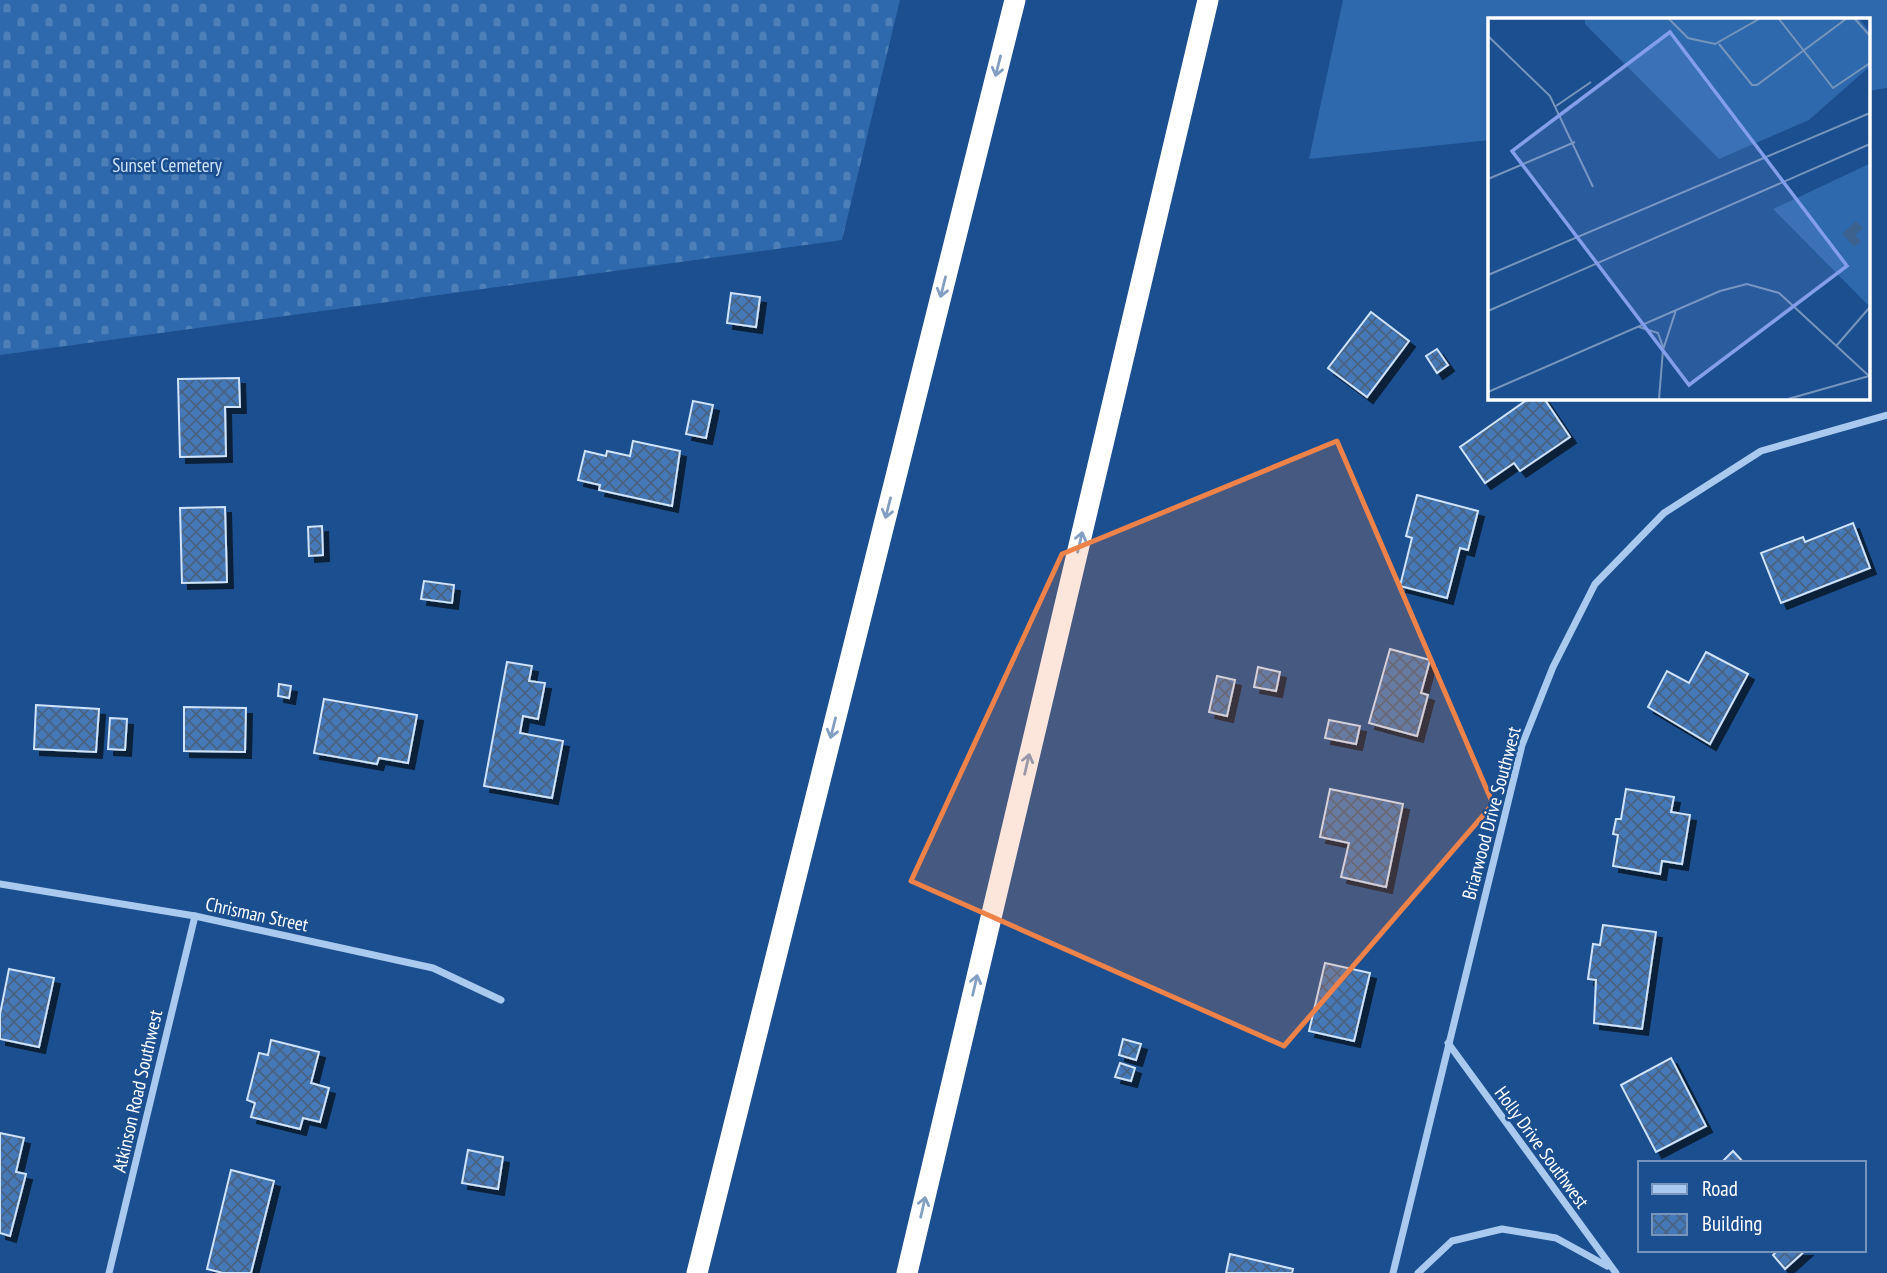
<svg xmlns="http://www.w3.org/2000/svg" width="1887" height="1273" font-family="'PT Sans Narrow',sans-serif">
<defs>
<pattern id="cemetery-stones" width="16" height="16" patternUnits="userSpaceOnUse" patternTransform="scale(1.75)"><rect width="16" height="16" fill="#2e69ad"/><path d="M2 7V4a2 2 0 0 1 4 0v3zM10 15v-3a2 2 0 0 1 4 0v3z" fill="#4d80b9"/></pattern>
<pattern id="building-cross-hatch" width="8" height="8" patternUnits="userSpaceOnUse" patternTransform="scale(1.75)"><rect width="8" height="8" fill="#4478b7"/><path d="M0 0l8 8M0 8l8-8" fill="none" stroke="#486282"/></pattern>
<filter id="shadow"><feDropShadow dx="6" dy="6" stdDeviation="0" flood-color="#0009"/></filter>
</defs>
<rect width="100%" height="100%" fill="#1b4f8f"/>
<!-- cemetery -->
<polygon fill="url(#cemetery-stones)" points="0,0 900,0 842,240 0,355"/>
<!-- garden -->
<polygon fill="#2e69ad" points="1343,0 1887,0 1887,88 1868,91 1868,19 1490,19 1490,140 1309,159"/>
<!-- building -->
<g fill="url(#building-cross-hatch)" stroke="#cfe3fa" stroke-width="2" filter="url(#shadow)">
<polygon points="731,293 760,297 756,327 727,323"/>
<polygon points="1371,312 1409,341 1367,397 1328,368"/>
<polygon points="1437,349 1448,365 1437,373 1426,356"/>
<polygon points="239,378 240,407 225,407 226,456 180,457 178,379"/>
<polygon points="1531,397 1543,397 1570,437 1520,471 1514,463 1485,483 1460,447"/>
<polygon points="693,401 713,405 706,438 686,434"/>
<polygon points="633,441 680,451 672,506 599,490 600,485 578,480 585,451 606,456 607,451 630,456"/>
<polygon points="1417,495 1478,511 1468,550 1460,548 1447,598 1400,586 1412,538 1406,536"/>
<polygon points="225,507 227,582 182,583 180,508"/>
<polygon points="1853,523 1870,568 1781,603 1761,553 1803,537 1805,542"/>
<polygon points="322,526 323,555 309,556 308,527"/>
<polygon points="424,581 454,585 452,603 421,599"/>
<polygon points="1390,649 1430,660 1421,693 1428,695 1417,736 1369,723"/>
<polygon points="1706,652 1748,674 1710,744 1648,707 1667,671 1689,683"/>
<polygon points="507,662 532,666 529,681 545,683 538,719 523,716 520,733 563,741 552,798 484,786"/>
<polygon points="1258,667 1280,672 1276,691 1254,687"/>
<polygon points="1217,676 1235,680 1227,716 1209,712"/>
<polygon points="279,684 291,686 289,698 278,696"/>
<polygon points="324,699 417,715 408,763 379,758 377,764 314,753"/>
<polygon points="36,705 99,709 96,752 34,749"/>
<polygon points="184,707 246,708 245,752 184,751"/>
<polygon points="110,718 127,719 125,750 108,749"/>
<polygon points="1329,720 1360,726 1356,744 1325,738"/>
<polygon points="1330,789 1403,804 1386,887 1341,877 1349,843 1320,837"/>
<polygon points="1626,789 1674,797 1671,812 1690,815 1682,864 1662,861 1660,874 1613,866 1618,835 1613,834 1616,819 1621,819"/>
<polygon points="1603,925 1656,932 1642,1029 1594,1023 1596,980 1588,979 1593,944 1600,945"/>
<polygon points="1325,963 1370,973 1354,1041 1309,1031"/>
<polygon points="9,969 54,978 39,1047 0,1039 0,1014"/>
<polygon points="1123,1039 1141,1044 1136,1060 1119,1055"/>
<polygon points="271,1040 319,1052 311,1083 329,1088 320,1122 303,1118 300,1129 251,1117 255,1103 247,1100 259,1053 268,1055"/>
<polygon points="1671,1058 1706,1126 1656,1152 1621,1085"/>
<polygon points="1120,1063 1135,1068 1131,1081 1115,1077"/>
<polygon points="0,1133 24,1138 16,1172 26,1174 10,1236 0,1233"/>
<polygon points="468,1150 503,1157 498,1189 462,1183"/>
<polygon points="1733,1151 1744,1163 1721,1163"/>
<polygon points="231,1170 274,1181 251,1273 223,1273 207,1269"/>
<polygon points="1778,1250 1806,1250 1785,1269 1773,1255"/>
<polygon points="1230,1254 1293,1269 1292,1273 1226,1273"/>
</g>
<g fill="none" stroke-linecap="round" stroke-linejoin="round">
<!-- street -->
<g stroke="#a9c9ee" stroke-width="7">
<polyline points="0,884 195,916 433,968 501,1000"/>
<polyline points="1448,1043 1616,1273"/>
<polyline points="109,1273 195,916"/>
<polyline points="1393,1273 1522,745 1553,667 1595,584 1664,513 1761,451 1887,415"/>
<polyline points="1418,1273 1452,1241 1502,1229 1556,1238 1607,1266"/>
</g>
<!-- highway -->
<g stroke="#fff" stroke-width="21">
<polyline points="697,1273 1015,0"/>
<polyline points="907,1273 1208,0"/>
</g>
</g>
<!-- one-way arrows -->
<defs><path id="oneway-shaft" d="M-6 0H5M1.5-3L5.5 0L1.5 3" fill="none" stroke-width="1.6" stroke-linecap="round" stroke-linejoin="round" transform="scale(1.75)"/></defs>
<g stroke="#829ec1">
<use href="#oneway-shaft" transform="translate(998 66) rotate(104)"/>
<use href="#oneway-shaft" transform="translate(943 287) rotate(104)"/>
<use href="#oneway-shaft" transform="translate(888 508) rotate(104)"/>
<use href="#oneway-shaft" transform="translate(1080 542) rotate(-77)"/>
<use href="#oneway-shaft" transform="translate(833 728) rotate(104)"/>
<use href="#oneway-shaft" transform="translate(1027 764) rotate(-77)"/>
<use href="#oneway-shaft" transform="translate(975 985) rotate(-77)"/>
<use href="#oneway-shaft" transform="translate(923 1207) rotate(-77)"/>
</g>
<!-- marked area -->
<path fill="#ee8249" fill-opacity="0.2" stroke="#ee8249" stroke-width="5" stroke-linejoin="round" d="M1337,441L1493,804L1284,1046L911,881L1062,554Z"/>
<g text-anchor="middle" stroke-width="5" stroke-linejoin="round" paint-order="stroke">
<!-- park labels -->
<g font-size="19" fill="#cfe3fa" stroke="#1b4f8f">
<text x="167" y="172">Sunset Cemetery</text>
</g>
<!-- street labels -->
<g font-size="19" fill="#fff" stroke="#1b4f8f">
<text transform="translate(1491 813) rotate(-75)" y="7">Briarwood Drive Southwest</text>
<text transform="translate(257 914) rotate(12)" y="7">Chrisman Street</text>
<text transform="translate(137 1091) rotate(-77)" y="7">Atkinson Road Southwest</text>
<text transform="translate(1542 1147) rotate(54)" y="7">Holly Drive Southwest</text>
</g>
</g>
<!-- overview -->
<g transform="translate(1488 18)">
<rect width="382" height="382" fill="#1b4f8f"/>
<path d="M97,1H371L381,13V49L321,102L231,141L97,6Z" fill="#2e69ad"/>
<path d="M381,146V288L285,191Z" fill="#2e69ad"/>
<path d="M368,203L375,210L367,217L373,223L366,229L354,216Z" fill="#3c6290"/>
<path fill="none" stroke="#7695bc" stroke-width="2" d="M181,1L200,20L227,26L271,1M291,1L345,70L382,45M367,1L382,18M0,18L62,78L105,169M231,26L264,67H269L358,1M68,88L103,64M0,161L87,124M0,257L382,95M0,293L382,126M151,309L170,315L175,329M349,327L382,289M0,374L232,273L259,266L291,275L381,358M171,381L175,332L188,292M300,381L381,358"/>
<path fill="#839eea" fill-opacity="0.15" stroke="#839eea" stroke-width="3.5" d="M182,14L359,248L201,367L24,133Z"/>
<rect width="382" height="382" fill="none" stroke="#fff" stroke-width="3.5"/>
</g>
<!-- legend -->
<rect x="1638" y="1161" width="228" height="91" fill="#1b4f8f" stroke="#7695bc" stroke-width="2"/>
<rect x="1652" y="1184" width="35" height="10" fill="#a9c9ee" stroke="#7695bc" stroke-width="2"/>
<text x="1702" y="1196" font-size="21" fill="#ffffff">Road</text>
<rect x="1652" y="1214" width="35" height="21" fill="url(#building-cross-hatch)" stroke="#7695bc" stroke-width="2"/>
<text x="1702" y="1231" font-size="21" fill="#ffffff">Building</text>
</svg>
